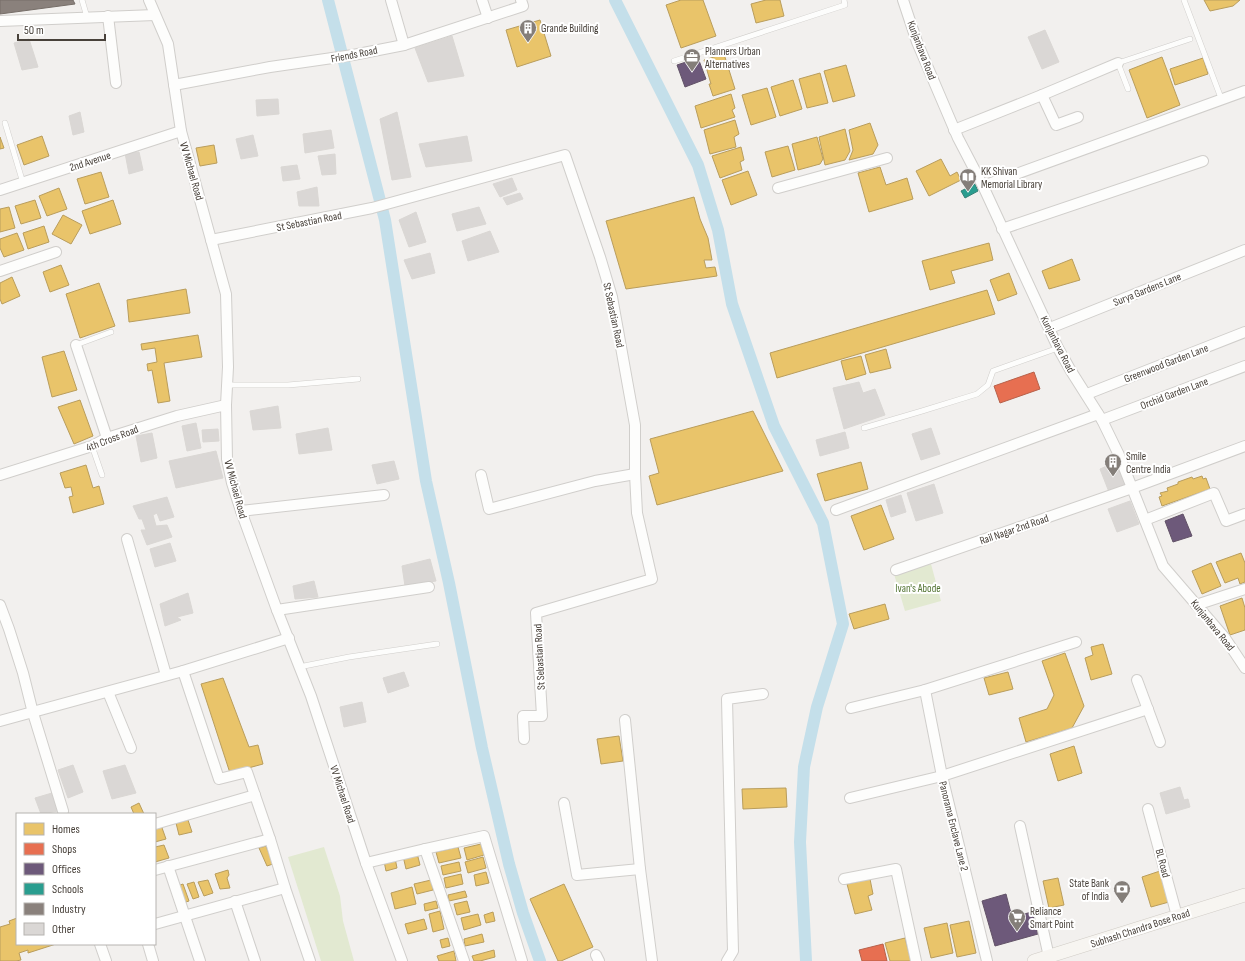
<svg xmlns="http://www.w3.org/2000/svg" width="1245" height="961" font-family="'Sofia Sans Condensed',sans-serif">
<rect width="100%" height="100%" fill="#f2f0ee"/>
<!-- green -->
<g fill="#e2e9d1">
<polygon points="931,564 941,601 905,611 894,574"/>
<polygon points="324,847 340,896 343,921 354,961 321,961 288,857"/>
</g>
<!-- homes -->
<g fill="#e9c46a" stroke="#b99d5c">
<polygon points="681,0 703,0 716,36 681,48 666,5"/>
<polygon points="766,0 780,0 784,16 756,23 751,4"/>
<polygon points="1204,0 1240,0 1233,6 1210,11"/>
<polygon points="540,20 551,56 517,67 506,30"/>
<polygon points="724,54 735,89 713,96 709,84 711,84 704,60"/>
<polygon points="1162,57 1180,105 1147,118 1129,70"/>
<polygon points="1203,58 1208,74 1175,85 1170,69"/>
<polygon points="846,65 855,96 833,102 824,71"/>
<polygon points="820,73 828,103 807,108 799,79"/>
<polygon points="793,80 802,109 780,116 771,87"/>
<polygon points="767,88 776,117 751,125 742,95"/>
<polygon points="731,94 735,108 732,110 735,117 701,128 695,106"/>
<polygon points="735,120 739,134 734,137 736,147 710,154 704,130"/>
<polygon points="870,123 878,145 873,154 849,160 853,150 849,130"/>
<polygon points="845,129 850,151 845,160 825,165 819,137"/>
<polygon points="42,136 49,156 24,165 17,145"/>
<polygon points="0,137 4,148 0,149"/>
<polygon points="817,137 823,159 820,164 798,170 792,144"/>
<polygon points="214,145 217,163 200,166 196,148"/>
<polygon points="788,146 795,170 772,177 765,152"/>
<polygon points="741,147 744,160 740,162 742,170 720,178 712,156"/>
<polygon points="941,159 950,176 957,172 961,180 929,196 916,171"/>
<polygon points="880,167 886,185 907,178 913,199 869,212 858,173"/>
<polygon points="748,171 757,195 731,205 722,180"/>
<polygon points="101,172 109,197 85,204 77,179"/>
<polygon points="59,188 67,209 47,216 39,196"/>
<polygon points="694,197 700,219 708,238 712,260 704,260 706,268 715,267 717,276 626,289 606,221"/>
<polygon points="35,200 41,218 21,224 15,206"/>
<polygon points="113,200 121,224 90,234 82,211"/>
<polygon points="9,207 15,228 0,232 0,209"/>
<polygon points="63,215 82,225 71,244 52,234"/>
<polygon points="44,226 49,242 28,249 23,233"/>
<polygon points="17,233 24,250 4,257 0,248 0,239"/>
<polygon points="989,243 993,260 951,271 955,283 930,290 922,261"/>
<polygon points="1072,259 1080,280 1049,289 1042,271"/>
<polygon points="61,265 69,285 50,292 43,272"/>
<polygon points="1009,273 1017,294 998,301 990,280"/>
<polygon points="12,277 20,296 2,304 0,299 0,283"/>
<polygon points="99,283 115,326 80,338 66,294"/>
<polygon points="186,289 190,313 129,322 127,300"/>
<polygon points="987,290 995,314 777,378 770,353"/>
<polygon points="198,335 202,357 164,363 170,401 158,403 152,370 148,371 147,364 157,362 155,348 142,350 141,344"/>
<polygon points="886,349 891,368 870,373 865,355"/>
<polygon points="64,351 77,390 52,397 42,357"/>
<polygon points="861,356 866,374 846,380 841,361"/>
<polygon points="80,400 93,436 74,444 58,407"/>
<polygon points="753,411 783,471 657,505 649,476 659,473 650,439"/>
<polygon points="861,462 868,489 825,501 817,474"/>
<polygon points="86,465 93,488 99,486 104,504 73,513 69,497 73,496 71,487 65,488 60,473"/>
<polygon points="1202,476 1203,479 1206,478 1210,489 1162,506 1159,497 1162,496 1160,493 1168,491 1167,488 1178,484 1178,482 1192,477 1193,479"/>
<polygon points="881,505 894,539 864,550 851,516"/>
<polygon points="1241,553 1245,563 1245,582 1240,584 1238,578 1225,583 1216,562"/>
<polygon points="1211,563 1221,586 1202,594 1192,571"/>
<polygon points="1242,598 1245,608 1245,630 1230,635 1220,606"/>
<polygon points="885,604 889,619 854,629 849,614"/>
<polygon points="1103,644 1112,674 1091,680 1085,658 1093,655 1091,647"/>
<polygon points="1065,653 1084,706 1072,728 1026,742 1019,718 1047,709 1054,695 1042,661"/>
<polygon points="1008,672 1013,689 989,695 984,678"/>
<polygon points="223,678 249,747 258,745 263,764 230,773 201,684"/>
<polygon points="619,736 623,761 601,764 597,739"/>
<polygon points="1074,746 1082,773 1058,781 1050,754"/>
<polygon points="786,788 787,807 743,809 742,789"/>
<polygon points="139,803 144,814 134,814 131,807"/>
<polygon points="188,820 192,832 179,835 176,823"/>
<polygon points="161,825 166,839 155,842 155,826"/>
<polygon points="481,844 484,855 467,860 464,848"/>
<polygon points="164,845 169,858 155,862 155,847"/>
<polygon points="266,846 273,864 267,866 259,848"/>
<polygon points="458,847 461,858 439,863 436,852"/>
<polygon points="417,853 420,865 406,869 403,856"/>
<polygon points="483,857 486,868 468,873 465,862"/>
<polygon points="395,858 397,868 386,871 384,861"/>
<polygon points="459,862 461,871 443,875 441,866"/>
<polygon points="228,870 229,875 227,878 230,888 220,889 215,874"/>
<polygon points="1160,871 1169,902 1151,907 1142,877"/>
<polygon points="486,872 489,883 476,886 474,875"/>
<polygon points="461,874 463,884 446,888 444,878"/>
<polygon points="1058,878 1064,905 1049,908 1043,881"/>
<polygon points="870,879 873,894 868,896 872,910 855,914 847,884"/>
<polygon points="208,880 213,893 204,896 198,882"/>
<polygon points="431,880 433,890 417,894 414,884"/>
<polygon points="194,882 199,897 193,899 187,884"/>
<polygon points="183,884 189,901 183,903 177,886"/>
<polygon points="564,884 593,947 561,961 558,961 530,899"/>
<polygon points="412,887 416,904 395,909 391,893"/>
<polygon points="465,891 467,897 449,901 448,895"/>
<polygon points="436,901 438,908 425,911 424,904"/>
<polygon points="467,901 470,912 457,915 454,904"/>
<polygon points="440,911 444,929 433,932 429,914"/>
<polygon points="493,912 495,921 486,923 484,915"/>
<polygon points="478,914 481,925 464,930 461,918"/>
<polygon points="17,918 17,944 56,944 28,953 28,950 19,953 21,960 16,961 0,961 0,927 10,924 9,921"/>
<polygon points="424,919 427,929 408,934 405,924"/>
<polygon points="969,921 976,953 957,957 950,925"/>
<polygon points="947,923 953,953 931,958 924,928"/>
<polygon points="482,934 484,942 465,946 464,939"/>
<polygon points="448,938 450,946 442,948 440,940"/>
<polygon points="905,938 911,961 890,961 885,943"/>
<polygon points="494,950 495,957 480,961 474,961 472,956"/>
<polygon points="454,951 456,961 439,961 437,956"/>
</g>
<!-- shops -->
<g fill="#e76f51" stroke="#b7614a">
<polygon points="1034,372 1040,389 1000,403 994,386"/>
<polygon points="883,944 887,961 862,961 859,950"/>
</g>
<!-- offices -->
<g fill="#6d597a" stroke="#625267">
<polygon points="698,58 706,79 685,87 677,65"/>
<polygon points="1183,514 1192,536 1173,542 1165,521"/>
<polygon points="1006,894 1012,917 1032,912 1038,934 995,946 982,901"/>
</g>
<!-- schools -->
<polygon fill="#2a9d8f" stroke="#338176" points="975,184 978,191 965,198 961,191"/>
<!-- industry -->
<polygon fill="#8a817c" stroke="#766e68" points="0,0 73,0 75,4 0,14"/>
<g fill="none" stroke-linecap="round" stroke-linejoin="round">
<!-- canal -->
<g stroke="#c4dfea" stroke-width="12">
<polyline points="328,0 385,220 426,481 449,583 482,748 509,864 523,913 540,961"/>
<polyline points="615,0 698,165 718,230 732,304 774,426 823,523 843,624 817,707 804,767 800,842 806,961"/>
</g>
</g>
<!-- building -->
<g fill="#dad7d5" stroke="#dad7d4">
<polygon points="1045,30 1059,62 1042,69 1028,37"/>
<polygon points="452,36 464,76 428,82 415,48"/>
<polygon points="29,39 38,67 22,70 14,43"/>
<polygon points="278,99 279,114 257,116 256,100"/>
<polygon points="80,112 84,132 73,135 69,116"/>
<polygon points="397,112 411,177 392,180 380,119"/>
<polygon points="331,130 334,148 305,153 303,134"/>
<polygon points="253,135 258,156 241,159 236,139"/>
<polygon points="467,136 472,161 426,167 419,144"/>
<polygon points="139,152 143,170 129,174 125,153"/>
<polygon points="335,154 336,174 322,175 318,156"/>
<polygon points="297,165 300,179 283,181 281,167"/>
<polygon points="512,178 517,190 500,197 493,184"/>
<polygon points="317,187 319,206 299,206 297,192"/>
<polygon points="520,193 523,199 507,205 503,198"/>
<polygon points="479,207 486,224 457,231 452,214"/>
<polygon points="416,212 426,242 409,247 399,220"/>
<polygon points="490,231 499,252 468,261 462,241"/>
<polygon points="430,253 435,273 412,279 404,260"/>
<polygon points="859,382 863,393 875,389 885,415 844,429 833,388"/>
<polygon points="278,406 281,428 253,430 250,411"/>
<polygon points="196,423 201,448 187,451 182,426"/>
<polygon points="328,428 332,450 299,454 296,434"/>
<polygon points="931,428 940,454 921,460 912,434"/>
<polygon points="218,429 219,441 203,442 202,430"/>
<polygon points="845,432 849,448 820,456 816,440"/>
<polygon points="152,433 157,458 141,462 136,436"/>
<polygon points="216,451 223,478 176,488 169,461"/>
<polygon points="394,461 399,479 377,484 372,465"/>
<polygon points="1116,462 1126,486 1109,492 1100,469"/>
<polygon points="934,484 943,513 916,521 907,493"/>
<polygon points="901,495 906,512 891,517 886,500"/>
<polygon points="167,497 174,517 160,521 157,513 153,515 156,526 167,525 172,537 147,545 141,530 146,530 142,519 139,519 133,506"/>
<polygon points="1130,501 1139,524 1117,532 1108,509"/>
<polygon points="170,543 176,561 155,567 150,549"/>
<polygon points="430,559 436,581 405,586 402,566"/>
<polygon points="314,581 318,597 295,599 293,586"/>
<polygon points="188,593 193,613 177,617 181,620 165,626 160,604"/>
<polygon points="404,672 409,686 388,693 383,678"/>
<polygon points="362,702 366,722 344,727 340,707"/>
<polygon points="73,765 83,792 68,798 58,770"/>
<polygon points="125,765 136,793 112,799 103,771"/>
<polygon points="1180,787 1184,800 1188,799 1190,807 1166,814 1160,793"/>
<polygon points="52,793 58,811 41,814 35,798"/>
</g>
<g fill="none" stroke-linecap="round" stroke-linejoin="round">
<!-- lane casing -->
<g stroke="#d0cecb" stroke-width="6">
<g id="lane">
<polyline points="82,0 87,17"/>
<polyline points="1184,0 1221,98"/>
<polyline points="674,61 845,5 844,0"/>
<polyline points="1128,89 1118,63 1190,39"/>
<polyline points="5,123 23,183"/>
<polyline points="76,345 111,332"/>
<polyline points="226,385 288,385 358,379"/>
<polyline points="864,428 922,411 977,394 988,385 993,371 1058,348"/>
<polyline points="92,446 102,475"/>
<polyline points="299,667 349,657 437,644"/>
</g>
</g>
<!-- street casing -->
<g stroke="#d0cecb" stroke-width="12">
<g id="street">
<polyline points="149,0 168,44 181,131 226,294 228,367 226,405 227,459 232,483 241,511 277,610 311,696 366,863 402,961"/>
<polyline points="391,0 404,45"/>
<polyline points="482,0 488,18"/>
<polyline points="903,0 917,42 958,138 983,186 1058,348 1071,371 1102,420 1119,455 1163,566 1225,638 1245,668"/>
<polyline points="108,16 116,83"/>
<polyline points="0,21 155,15"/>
<polyline points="174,85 270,67 353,55 404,45 523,6 521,0"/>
<polyline points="1042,95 1056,125 1078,117"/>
<polyline points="954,130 1042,95 1118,63"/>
<polyline points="983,186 1245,91"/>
<polyline points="778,188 887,158"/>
<polyline points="0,190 181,131"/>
<polyline points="1002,229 1203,161"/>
<polyline points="211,240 372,208 565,155 600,257 612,297 635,425 635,474 637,513 652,579 536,613 542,716 523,716 524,739"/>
<polyline points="0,271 56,252"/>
<polyline points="1050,328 1245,250"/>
<polyline points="76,345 107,438"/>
<polyline points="1087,394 1245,332"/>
<polyline points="1102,420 1245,366"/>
<polyline points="0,475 92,446 107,438 177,416 226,405"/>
<polyline points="481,475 489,509 595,481 635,474"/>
<polyline points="836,510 1098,414"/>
<polyline points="241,511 384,495"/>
<polyline points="1145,520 1214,493 1226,521 1245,514"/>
<polyline points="127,539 166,675"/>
<polyline points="896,570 1132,488 1245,446"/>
<polyline points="0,605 9,629 23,673 33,713 63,811"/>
<polyline points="1196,605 1245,589"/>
<polyline points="277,610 429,587"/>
<polyline points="183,671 219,779 247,772 270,839 285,888 310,961"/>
<polyline points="1137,680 1160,742"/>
<polyline points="925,690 942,776 987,961"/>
<polyline points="108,692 131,748"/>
<polyline points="851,708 925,690 1076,642"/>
<polyline points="625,720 640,869 652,961"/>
<polyline points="0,721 183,671 289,638"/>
<polyline points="850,798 942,776 1148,709"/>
<polyline points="564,803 577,875 640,869"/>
<polyline points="1148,809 1177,916"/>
<polyline points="155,824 255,795"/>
<polyline points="1020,826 1049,957"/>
<polyline points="425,849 464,961"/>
<polyline points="366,863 425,849 484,836 522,961"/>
<polyline points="168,866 200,961"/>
<polyline points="155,870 270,839"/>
<polyline points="844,879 896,869 916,961"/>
<polyline points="235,901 255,961"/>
<polyline points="155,924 285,888"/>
<polyline points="100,944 106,961"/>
<polyline points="148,944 153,961"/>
<polyline points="596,955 599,961"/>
<polyline points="727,961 733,951 727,699 763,694"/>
</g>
</g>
<!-- secondary casing -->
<g stroke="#d0ccc6" stroke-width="14">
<polyline id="secondary" points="1034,961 1245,895"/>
</g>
<!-- lane -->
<use href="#lane" stroke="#fdfdfc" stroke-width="5"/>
<!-- street -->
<use href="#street" stroke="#fdfdfc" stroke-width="10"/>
<!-- secondary -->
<use href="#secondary" stroke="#f7f5f1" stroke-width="13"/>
</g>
<!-- icons -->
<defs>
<g id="building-pin" transform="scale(0.9)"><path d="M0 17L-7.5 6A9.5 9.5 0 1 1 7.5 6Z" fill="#847e79" stroke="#fff"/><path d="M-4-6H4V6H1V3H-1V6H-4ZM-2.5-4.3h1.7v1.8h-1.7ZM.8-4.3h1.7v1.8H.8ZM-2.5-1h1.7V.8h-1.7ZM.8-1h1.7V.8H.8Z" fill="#fff"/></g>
<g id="office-pin" transform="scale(0.9)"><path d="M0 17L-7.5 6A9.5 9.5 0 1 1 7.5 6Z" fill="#847e79" stroke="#fff"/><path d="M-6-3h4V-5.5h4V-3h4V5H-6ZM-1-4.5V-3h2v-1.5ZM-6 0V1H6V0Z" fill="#fff"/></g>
<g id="library-pin" transform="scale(0.9)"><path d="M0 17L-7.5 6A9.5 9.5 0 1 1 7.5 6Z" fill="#847e79" stroke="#fff"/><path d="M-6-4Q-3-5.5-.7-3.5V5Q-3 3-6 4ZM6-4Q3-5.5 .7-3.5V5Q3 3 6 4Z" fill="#fff"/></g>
<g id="bank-pin" transform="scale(0.9)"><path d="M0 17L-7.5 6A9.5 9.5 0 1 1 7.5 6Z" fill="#847e79" stroke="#fff"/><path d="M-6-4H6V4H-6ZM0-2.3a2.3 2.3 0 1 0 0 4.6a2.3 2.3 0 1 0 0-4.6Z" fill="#fff"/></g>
<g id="supermarket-pin" transform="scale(0.9)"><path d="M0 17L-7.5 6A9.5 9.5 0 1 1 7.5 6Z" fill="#847e79" stroke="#fff"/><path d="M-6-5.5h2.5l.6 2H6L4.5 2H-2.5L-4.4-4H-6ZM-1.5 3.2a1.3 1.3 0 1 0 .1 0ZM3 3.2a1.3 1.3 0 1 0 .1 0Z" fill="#fff"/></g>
</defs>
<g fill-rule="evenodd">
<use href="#building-pin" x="528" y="28"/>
<use href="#office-pin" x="692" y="57"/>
<use href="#library-pin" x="968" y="177"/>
<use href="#building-pin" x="1113" y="462"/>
<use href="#bank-pin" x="1122" y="889"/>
<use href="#supermarket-pin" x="1017" y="917"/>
</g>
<g text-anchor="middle" stroke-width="4" stroke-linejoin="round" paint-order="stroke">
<!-- poi labels -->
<g font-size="11" fill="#48413a" stroke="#fff" text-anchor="start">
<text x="541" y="32">Grande Building</text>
<text x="705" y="55">Planners Urban<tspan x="705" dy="13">Alternatives</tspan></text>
<text x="981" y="175">KK Shivan<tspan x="981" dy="13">Memorial Library</tspan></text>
<text x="1126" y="460">Smile<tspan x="1126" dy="13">Centre India</tspan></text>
<text x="1109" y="887" text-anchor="end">State Bank<tspan x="1109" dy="13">of India</tspan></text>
<text x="1030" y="915">Reliance<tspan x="1030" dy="13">Smart Point</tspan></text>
</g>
<!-- street labels -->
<g font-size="11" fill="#48413a" stroke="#fff">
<text transform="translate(922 50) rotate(69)" y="4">Kunjanbava Road</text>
<text transform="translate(354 54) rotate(-11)" y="4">Friends Road</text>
<text transform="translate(90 161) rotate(-18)" y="4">2nd Avenue</text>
<text transform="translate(192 171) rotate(74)" y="4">VV Michael Road</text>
<text transform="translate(309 221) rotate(-11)" y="4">St Sebastian Road</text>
<text transform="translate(1147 289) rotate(-22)" y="4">Surya Gardens Lane</text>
<text transform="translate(614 315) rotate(78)" y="4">St Sebastian Road</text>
<text transform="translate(1058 344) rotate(63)" y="4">Kunjanbava Road</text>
<text transform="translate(1166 363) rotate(-21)" y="4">Greenwood Garden Lane</text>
<text transform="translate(1174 393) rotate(-21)" y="4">Orchid Garden Lane</text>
<text transform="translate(112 438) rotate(-21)" y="4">4th Cross Road</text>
<text transform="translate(236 489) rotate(75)" y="4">VV Michael Road</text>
<text transform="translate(1014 529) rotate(-19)" y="4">Rail Nagar 2nd Road</text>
<text transform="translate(1213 625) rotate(51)" y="4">Kunjanbava Road</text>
<text transform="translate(539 657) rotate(-93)" y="4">St Sebastian Road</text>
<text transform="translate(343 794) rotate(72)" y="4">VV Michael Road</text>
<text transform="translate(954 826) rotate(76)" y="4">Panorama Enclave Lane 2</text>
<text transform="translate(1163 863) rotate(75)" y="4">BL Road</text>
<text transform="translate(1140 928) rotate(-18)" y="4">Subhash Chandra Bose Road</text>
</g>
<!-- park labels -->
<g font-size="11" fill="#537433" stroke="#fff">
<text x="918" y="592">Ivan's Abode</text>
</g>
</g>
<!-- legend -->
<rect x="16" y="813" width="140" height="132" fill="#ffffff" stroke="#b6b3b0"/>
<rect x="24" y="823" width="20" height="12" fill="#e9c46a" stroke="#b6b3b0"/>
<text x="52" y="833" font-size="12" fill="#48413a">Homes</text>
<rect x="24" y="843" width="20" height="12" fill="#e76f51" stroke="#b6b3b0"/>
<text x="52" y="853" font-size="12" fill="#48413a">Shops</text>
<rect x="24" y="863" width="20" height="12" fill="#6d597a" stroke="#b6b3b0"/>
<text x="52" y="873" font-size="12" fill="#48413a">Offices</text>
<rect x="24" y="883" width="20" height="12" fill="#2a9d8f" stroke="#b6b3b0"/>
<text x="52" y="893" font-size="12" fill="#48413a">Schools</text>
<rect x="24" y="903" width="20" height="12" fill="#8a817c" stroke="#b6b3b0"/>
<text x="52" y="913" font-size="12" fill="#48413a">Industry</text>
<rect x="24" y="923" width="20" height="12" fill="#dad7d5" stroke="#b6b3b0"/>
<text x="52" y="933" font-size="12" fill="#48413a">Other</text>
<!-- scale -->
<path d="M18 34v6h87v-6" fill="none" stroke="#48413a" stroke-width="2"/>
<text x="24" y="34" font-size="12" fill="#48413a" stroke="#ffffff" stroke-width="3" paint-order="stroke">50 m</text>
</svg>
